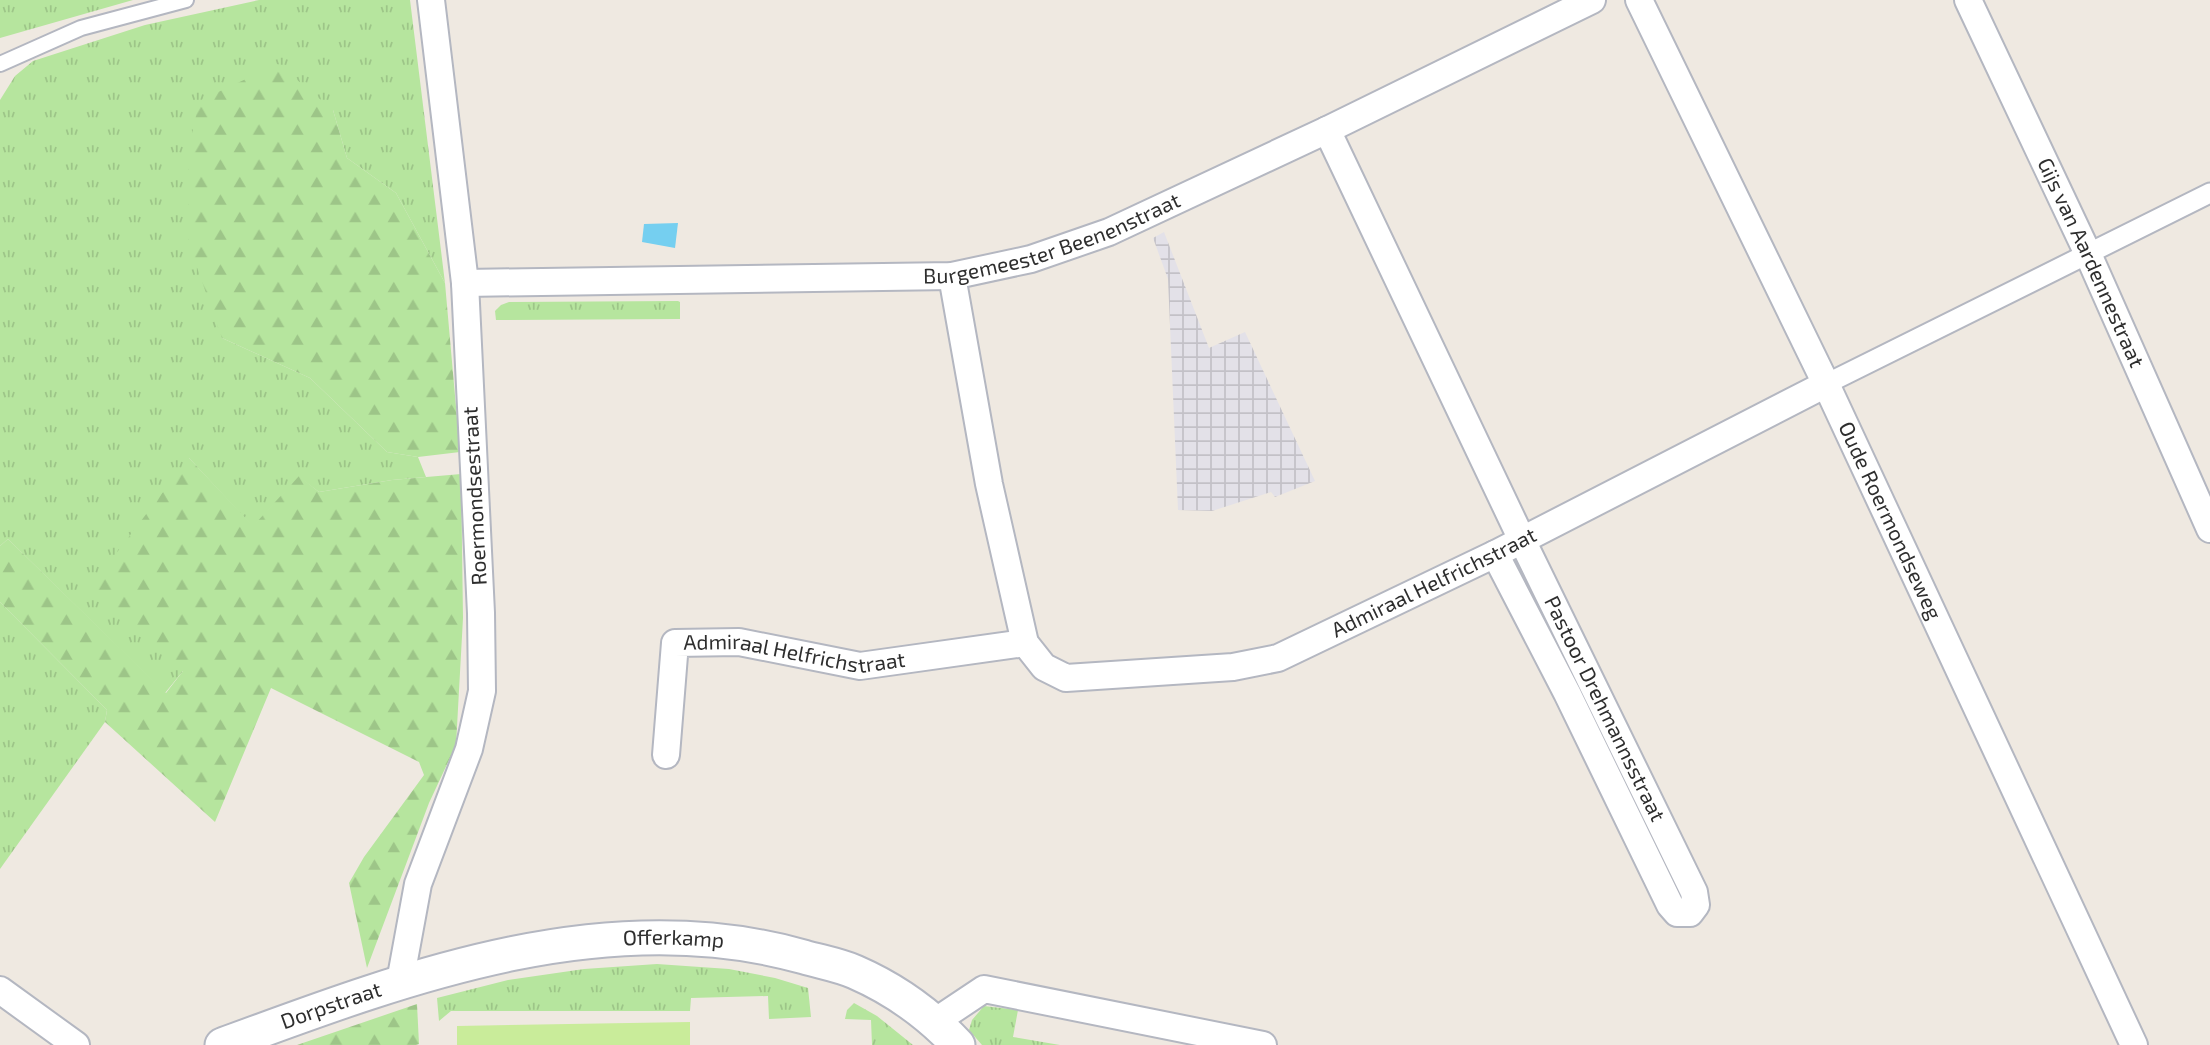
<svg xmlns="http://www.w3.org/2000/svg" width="2210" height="1045" font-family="'Exo 2',sans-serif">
<defs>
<pattern id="industrial-grid" width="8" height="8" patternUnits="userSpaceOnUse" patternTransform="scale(1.75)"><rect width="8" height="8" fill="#e3e1e8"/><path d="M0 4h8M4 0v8" fill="none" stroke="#c3c1c7"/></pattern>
<pattern id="grass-tufts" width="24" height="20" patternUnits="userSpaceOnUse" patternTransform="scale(1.75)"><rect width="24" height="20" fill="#b6e59e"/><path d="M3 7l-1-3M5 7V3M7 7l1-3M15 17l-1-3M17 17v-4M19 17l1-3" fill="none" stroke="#9dc588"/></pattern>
<pattern id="forest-firs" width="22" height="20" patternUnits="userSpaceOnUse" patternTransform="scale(1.75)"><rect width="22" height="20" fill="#b6e59e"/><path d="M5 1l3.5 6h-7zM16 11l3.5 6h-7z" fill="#9dc588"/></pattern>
</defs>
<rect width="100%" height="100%" fill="#efe9e1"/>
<!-- industrial -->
<polygon fill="url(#industrial-grid)" points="1164,232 1209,348 1245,332 1315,481 1275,497 1271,492 1212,511 1178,510 1168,279 1153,238"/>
<!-- grass -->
<g fill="url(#grass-tufts)">
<polygon points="0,0 133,0 0,38"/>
<polygon points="259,0 410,0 445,283 396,193 347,158 333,110 222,338 310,378 387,452 418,457 426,477 392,480 319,492 299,477 253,527 189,458 183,671 165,693 8,539 0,546 0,100 15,76 33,61 145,25"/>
<polygon points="678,301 680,302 680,319 496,320 495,311 501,305 509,302"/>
<polygon points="0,602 107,710 105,722 0,869"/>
<polygon points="657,964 729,969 775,978 808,988 811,1017 769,1019 768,996 691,998 690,1011 451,1011 439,1021 437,998 508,980 584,969"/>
<polygon points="854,1003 877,1016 913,1045 872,1045 871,1020 845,1019 847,1010"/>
<polygon points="984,1006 1018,1010 1013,1037 1060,1045 982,1045 969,1030 972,1020"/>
</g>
<!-- forest -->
<g fill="url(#forest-firs)">
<polygon points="278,64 333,110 347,158 396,193 445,283 460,452 418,457 387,452 310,378 222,338 188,242 188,153 199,101"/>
<polygon points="189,458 253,526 299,476 319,492 392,480 461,474 463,618 456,745 429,803 367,968 349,883 364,857 424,775 419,762 271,688 215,822 105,722 107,710 0,602 0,546 8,539 166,693 183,671 92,585"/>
<polygon points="417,1004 419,1044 416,1045 297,1045"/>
</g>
<!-- pitch -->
<polygon fill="#c9ec9a" points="690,1022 690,1045 457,1045 457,1026"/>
<!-- water -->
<polygon fill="#75cff0" points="678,223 675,248 642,242 644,224"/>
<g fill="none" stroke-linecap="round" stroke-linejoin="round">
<!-- service casing -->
<g stroke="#b4b7c1" stroke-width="18">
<polyline id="service" points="0,64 81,28 186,0"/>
</g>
<!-- pedestrian casing -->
<g stroke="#b4b7c1" stroke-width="23">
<polyline id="pedestrian" points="1826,384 2210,193"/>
</g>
<!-- minor casing -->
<g stroke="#b4b7c1" stroke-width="30">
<g id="minor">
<path id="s1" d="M1639,0L1826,384L2134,1045"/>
<path id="s2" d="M1968,0L2088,254L2210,529"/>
<path id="s3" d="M1327,130L1522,540L1694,892L1696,905L1690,913H1677L1670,905L1567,693L1495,554"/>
<path id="s4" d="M952,276L989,484L1025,643L1044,667L1066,678L1233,667L1278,658L1495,554L1826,384"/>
<path id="s5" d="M465,283L952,276L1031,259L1109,232L1327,130L1592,0"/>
<path id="s6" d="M666,755L675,643L739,642L860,666L1025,643"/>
<polyline points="400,982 418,884 469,749 482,691 481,613 465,283 431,0"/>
<polyline points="0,990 76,1045"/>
<polyline points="936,1021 984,989 1263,1045"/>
</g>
</g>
<!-- tertiary casing -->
<g stroke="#b4b7c1" stroke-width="37">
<g id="tertiary">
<path id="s7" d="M222,1045C406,977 607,901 804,957C821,962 839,965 855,972C894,989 929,1014 958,1045"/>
</g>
</g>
<!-- service -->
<use href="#service" stroke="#fff" stroke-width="14"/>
<!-- pedestrian -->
<use href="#pedestrian" stroke="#fff" stroke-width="19"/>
<!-- minor -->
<use href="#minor" stroke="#fff" stroke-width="26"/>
<!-- tertiary -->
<use href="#tertiary" stroke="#fff" stroke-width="33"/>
</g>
<g text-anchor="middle" stroke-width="5" stroke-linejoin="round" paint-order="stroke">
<!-- street labels -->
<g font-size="21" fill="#2e2e2e" stroke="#fff">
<text dy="7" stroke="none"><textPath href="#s5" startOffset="593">Burgemeester Beenenstraat</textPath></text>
<text dy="7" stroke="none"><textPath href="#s2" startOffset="290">Gijs van Aardennestraat</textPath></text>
<text transform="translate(475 496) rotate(-93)" y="7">Roermondsestraat</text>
<text dy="7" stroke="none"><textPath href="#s1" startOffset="578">Oude Roermondseweg</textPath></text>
<text dy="7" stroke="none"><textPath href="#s4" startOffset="816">Admiraal Helfrichstraat</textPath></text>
<text dy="7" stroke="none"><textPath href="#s6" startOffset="233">Admiraal Helfrichstraat</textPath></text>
<text dy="7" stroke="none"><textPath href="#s3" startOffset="642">Pastoor Drehmannsstraat</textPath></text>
<text dy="7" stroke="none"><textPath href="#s7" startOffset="467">Offerkamp</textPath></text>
<text dy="7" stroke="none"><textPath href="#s7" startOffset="116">Dorpstraat</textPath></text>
</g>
</g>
</svg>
